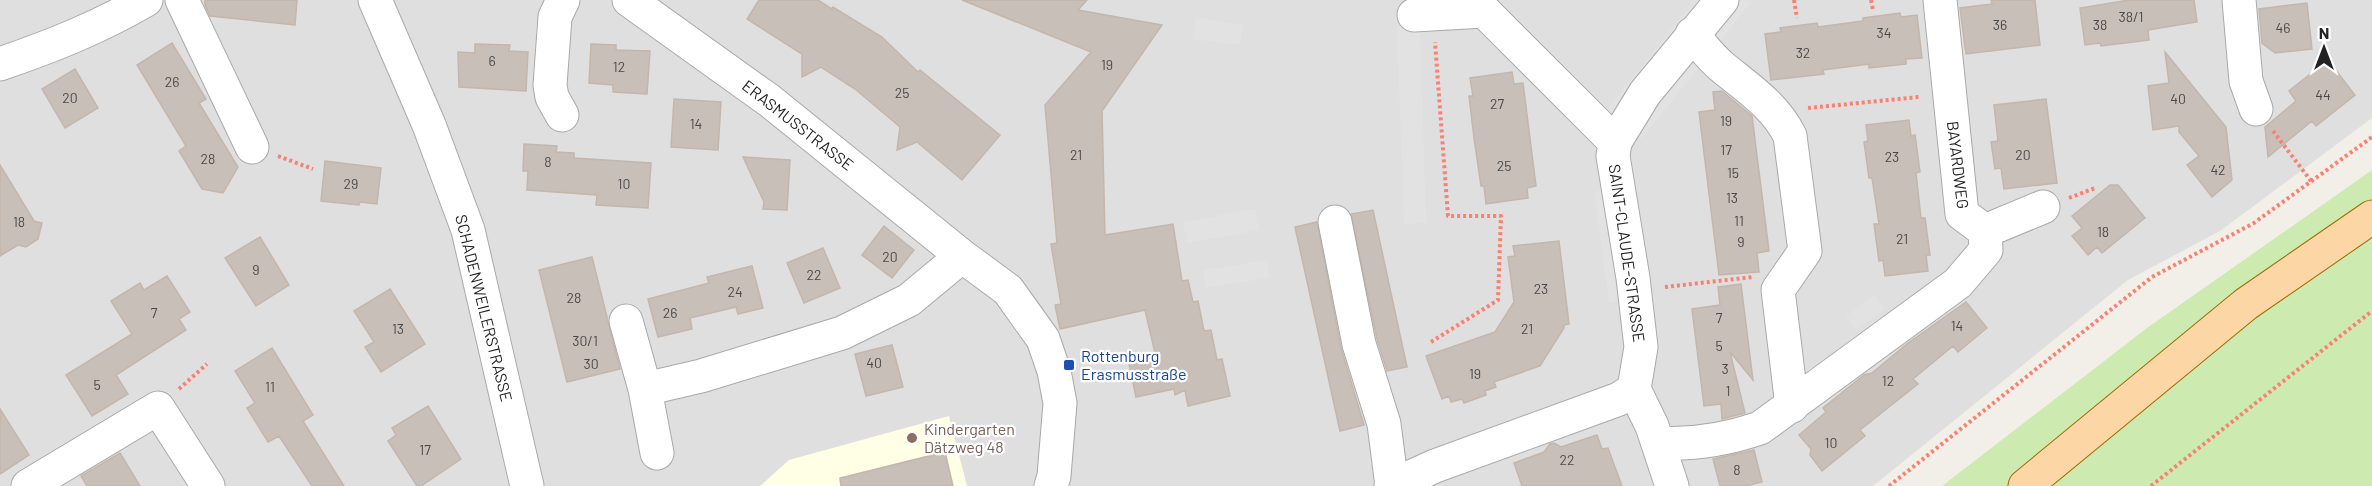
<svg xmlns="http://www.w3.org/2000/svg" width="2372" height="486" viewBox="0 0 2372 486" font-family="Barlow,sans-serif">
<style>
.residential{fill:#e0dfdf}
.education{fill:#ffffe5}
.grass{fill:#cdebb0}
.parking{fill:#e2e2e2}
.building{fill:#c7bfb8;stroke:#c4b6ab;stroke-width:1.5}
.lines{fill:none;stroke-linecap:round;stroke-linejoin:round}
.minor-casing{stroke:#a9a9a9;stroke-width:35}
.major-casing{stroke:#a06b00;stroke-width:35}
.path{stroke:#fa8072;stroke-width:4;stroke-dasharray:3 3;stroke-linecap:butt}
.minor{stroke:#fff;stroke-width:33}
.major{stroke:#fcd6a4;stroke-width:33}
.transit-dot{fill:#1a4fb4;stroke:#fff;stroke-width:2}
.education-dot{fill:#8d6e63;stroke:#fff;stroke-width:2}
.labels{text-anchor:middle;stroke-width:4.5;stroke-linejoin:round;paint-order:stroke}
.number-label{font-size:14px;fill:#4b4948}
.street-label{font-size:16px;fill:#222;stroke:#fff}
.transit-label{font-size:16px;fill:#164399;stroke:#fff;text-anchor:start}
.education-label{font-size:16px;fill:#785e54;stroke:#fff;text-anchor:start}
</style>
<rect width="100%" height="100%" fill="#f2efe9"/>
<path class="residential" d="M0 0H2372V118L2220 231 2128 280 1873 486H0Z"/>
<path class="education" d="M949 416 967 486H760L789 460Z"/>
<path class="grass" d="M2372 170V486H1942L2147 328Z"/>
<path class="parking" d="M1695 0H1708L1613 119 1605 112Z
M1739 0 1752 1 1642 138 1634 132Z
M1196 18 1243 25 1240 45 1192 39Z
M1397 27H1420L1426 223 1404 224Z
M1613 189 1628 300 1609 303 1594 192Z
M1255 209 1259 230 1187 243 1183 222Z
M1267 260 1269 278 1206 288 1203 270Z
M1874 295 1885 309 1856 330 1846 316Z"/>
<path class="building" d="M205 0H297L295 25 210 16 205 5Z
M759 0H818L832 9 833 7 882 37 918 72 920 70 1000 135 962 180 917 142 897 150 900 127 855 89 821 67 802 77V54L747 19Z
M962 0H1087L1078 10 1162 25 1102 111 1105 235 1173 224 1182 281 1188 280 1193 302 1198 301 1204 331 1211 330 1217 360 1222 359 1230 396 1188 406 1185 390 1175 395 1174 389 1136 397 1128 359 1155 353 1145 310 1060 329 1055 305 1061 304 1051 244 1057 243 1045 105 1091 52Z
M1991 0H2035L2040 45 1966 54 1960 8 1992 4Z
M2129 0H2194L2197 22 2148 30 2149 40 2101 46 2100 43 2085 45 2080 8Z
M2307 3 2312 49 2275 53 2262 43 2259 9Z
M1900 13 1901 17 1917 15 1922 58 1906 59V64L1869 68V64L1823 70 1824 74 1771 80 1765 34 1781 32 1780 28 1817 23 1818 27 1863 21V18Z
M172 43 206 99 199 103 238 167 223 193 202 189 179 151 186 146 137 65Z
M475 44 510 45 509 51 528 52 526 91 459 87 458 52 475 53Z
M591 44 616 45V50L650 51 647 94 613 92V85L589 83Z
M2165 52 2226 127 2232 180 2212 197 2187 165 2199 156 2179 132V126L2153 130 2148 86 2169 83Z
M2328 60 2355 95 2316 126 2312 121 2268 157 2265 127 2296 101 2289 91Z
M75 69 98 108 65 128 42 89Z
M1512 72 1514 84 1523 83 1536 186 1527 188 1528 198 1486 204 1484 186H1481L1474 138 1469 96H1473L1470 78Z
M1722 91 1752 116 1769 251 1757 253 1759 272 1719 275 1699 112 1715 110 1713 92Z
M674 99 721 102 718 150 671 147Z
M2046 99 2057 183 2004 189 2001 168 1995 169 1991 142 1998 141 1994 105Z
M1909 120 1911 136 1915 135 1920 172 1916 173 1921 218H1925L1930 255H1926L1928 271 1885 276 1883 260 1879 261 1874 224H1879L1872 178H1869L1864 142 1868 141 1866 125Z
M524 144 557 146 556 152 574 153V158L651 163 648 208 596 205 597 195 527 190 528 171H523Z
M743 157 790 160 787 210 763 209 764 202Z
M325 161 381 168 377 204 360 202 359 205 321 201Z
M0 165 34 221 42 223 38 239 26 247 18 245 0 256Z
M2110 185H2118L2145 218 2102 253 2097 247 2088 255 2072 236 2082 228 2072 216Z
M1373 210 1407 367 1387 371 1377 339 1351 214Z
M1317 222 1341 348 1364 425 1340 431 1295 227Z
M884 226 914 250 892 278 862 255Z
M260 237 289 285 256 306 225 258Z
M1559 241 1569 324 1564 325V328L1540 366 1494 382 1496 387 1485 391 1486 395 1464 403 1462 399 1451 402 1449 396 1442 399 1426 356 1495 332 1514 302 1508 257 1515 256 1513 246Z
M823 248 840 288 804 303 787 263Z
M592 257 620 369 567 382 539 270Z
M752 266 763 308 738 314 736 307 690 318 692 329 658 337 648 299 709 283 707 277Z
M167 276 190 312 179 319 186 330 116 375 128 394 92 416 66 375 132 334 111 301 140 283 144 290Z
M1741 284 1753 380 1730 352 1745 413 1722 419 1721 404 1704 406 1692 309 1720 305 1718 287Z
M390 289 425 344 381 372 365 347 374 342 354 311Z
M1966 302 1987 328 1958 352 1953 346 1913 379 1918 384 1860 430 1865 436 1822 471 1810 455 1811 449 1799 435 1826 412 1823 408 1864 375 1872 373 1908 343Z
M892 345 903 387 866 396 855 354Z
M272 348 313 415 303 421 344 486H312L279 436 268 442 247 408 255 403 235 371Z
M428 406 461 459 421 486H417L388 441 396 435 392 428Z
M0 409 29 455 0 474Z
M1597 435 1602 449 1608 448 1622 486H1522L1514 463 1544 452 1550 444 1554 443 1561 447Z
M1754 450 1762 482 1746 486H1720L1713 459Z
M945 452 953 486H841L840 478Z
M120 453 140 486H87L81 476Z"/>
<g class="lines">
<g class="minor-casing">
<path id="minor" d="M182 0 252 147
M375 0 429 125 468 230 527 486
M629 0 770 101 962 256 1008 290 1043 339 1054 371 1060 403 1054 476 1051 486
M2239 0 2246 81 2256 109
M1414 15 1484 11 1615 142
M1692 34C1701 44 1710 57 1721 66 1746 87 1775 105 1790 136L1805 251 1778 290 1792 406
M0 64C52 46 98 28 146 0
M562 115 552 97 550 85 555 17 563 0
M1335 222 1359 344 1384 424 1392 486
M1985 231 2043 207
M626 321 645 389 701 376 842 333 909 300 962 256
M645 389 657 453
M1634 389 1652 426 1672 486
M1658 443C1694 445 1725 440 1760 428L1958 283 1986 250 1985 231 1962 214 1940 0
M28 486 158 408 208 486
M1391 486 1435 466 1619 399 1634 389 1641 347 1633 278 1613 156 1615 142 1645 93 1722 0"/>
</g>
<g class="major-casing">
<path id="major" d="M2025 486 2246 304 2372 217"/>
</g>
<path class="path" d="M1794 0 1797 18
M1871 0 1873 10
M1808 108 1919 97
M2273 131 2311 181
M278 156 313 169
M2069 198 2095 188
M1665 287 1753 277
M1431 342 1498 300 1501 216H1448L1435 42
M179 389 207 364
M1889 486 2152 277 2254 223 2372 137
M2151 486 2372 311"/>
<use href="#minor" class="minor"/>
<use href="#major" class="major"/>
</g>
<rect class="transit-dot" x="1063" y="359" width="12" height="12" rx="3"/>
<circle class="education-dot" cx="912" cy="438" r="6"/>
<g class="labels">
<g class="number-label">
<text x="2131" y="22">38/1</text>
<text x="2000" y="30">36</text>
<text x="2100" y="30">38</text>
<text x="2283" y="33">46</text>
<text x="1884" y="38">34</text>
<text x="1803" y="58">32</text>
<text x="492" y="66">6</text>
<text x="1107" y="70">19</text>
<text x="619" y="72">12</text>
<text x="172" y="87">26</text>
<text x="902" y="98">25</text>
<text x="2323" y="100">44</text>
<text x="70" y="103">20</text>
<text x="2178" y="104">40</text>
<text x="1497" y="109">27</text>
<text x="1726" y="126">19</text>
<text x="696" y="129">14</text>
<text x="1726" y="155">17</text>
<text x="1076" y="160">21</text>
<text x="2023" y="160">20</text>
<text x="1892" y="162">23</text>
<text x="208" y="164">28</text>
<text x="548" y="167">8</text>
<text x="1504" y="171">25</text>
<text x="2218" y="175">42</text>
<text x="1733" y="178">15</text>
<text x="351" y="189">29</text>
<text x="624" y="189">10</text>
<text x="1732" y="203">13</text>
<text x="1739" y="226">11</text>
<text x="19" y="227">18</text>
<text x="2103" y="237">18</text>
<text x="1902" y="244">21</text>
<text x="1741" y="247">9</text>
<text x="890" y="262">20</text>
<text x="256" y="275">9</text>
<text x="814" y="280">22</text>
<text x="1541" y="294">23</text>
<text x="735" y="297">24</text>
<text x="574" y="303">28</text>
<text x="154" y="318">7</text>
<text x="670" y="318">26</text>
<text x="1719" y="323">7</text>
<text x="1957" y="331">14</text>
<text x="398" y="334">13</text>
<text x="1527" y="334">21</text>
<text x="585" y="346">30/1</text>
<text x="1719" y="351">5</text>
<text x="874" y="368">40</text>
<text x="591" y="369">30</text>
<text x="1725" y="374">3</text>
<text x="1475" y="379">19</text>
<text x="1888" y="386">12</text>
<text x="97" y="390">5</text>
<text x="270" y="392">11</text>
<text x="1728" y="396">1</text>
<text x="1831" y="448">10</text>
<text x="425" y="455">17</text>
<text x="1567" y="465">22</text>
<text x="1737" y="475">8</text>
</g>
<g class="street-label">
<text transform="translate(798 125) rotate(38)" y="6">ERASMUSSTRASSE</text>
<text transform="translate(1958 165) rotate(83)" y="6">BAYARDWEG</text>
<text transform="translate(1627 253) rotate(82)" y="6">SAINT-CLAUDE-STRASSE</text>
<text transform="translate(484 308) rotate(76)" y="6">SCHADENWEILERSTRASSE</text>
</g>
<g class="transit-label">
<text x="1081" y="362">Rottenburg<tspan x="1081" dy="18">Erasmusstraße</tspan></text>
</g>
<g class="education-label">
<text x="924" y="435">Kindergarten<tspan x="924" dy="18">Dätzweg 48</tspan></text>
</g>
</g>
<g transform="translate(2324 48)" stroke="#ffffff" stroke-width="4.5" paint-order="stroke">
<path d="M0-4.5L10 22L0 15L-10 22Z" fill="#222222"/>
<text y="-9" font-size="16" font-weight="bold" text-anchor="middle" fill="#222222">N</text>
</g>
</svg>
